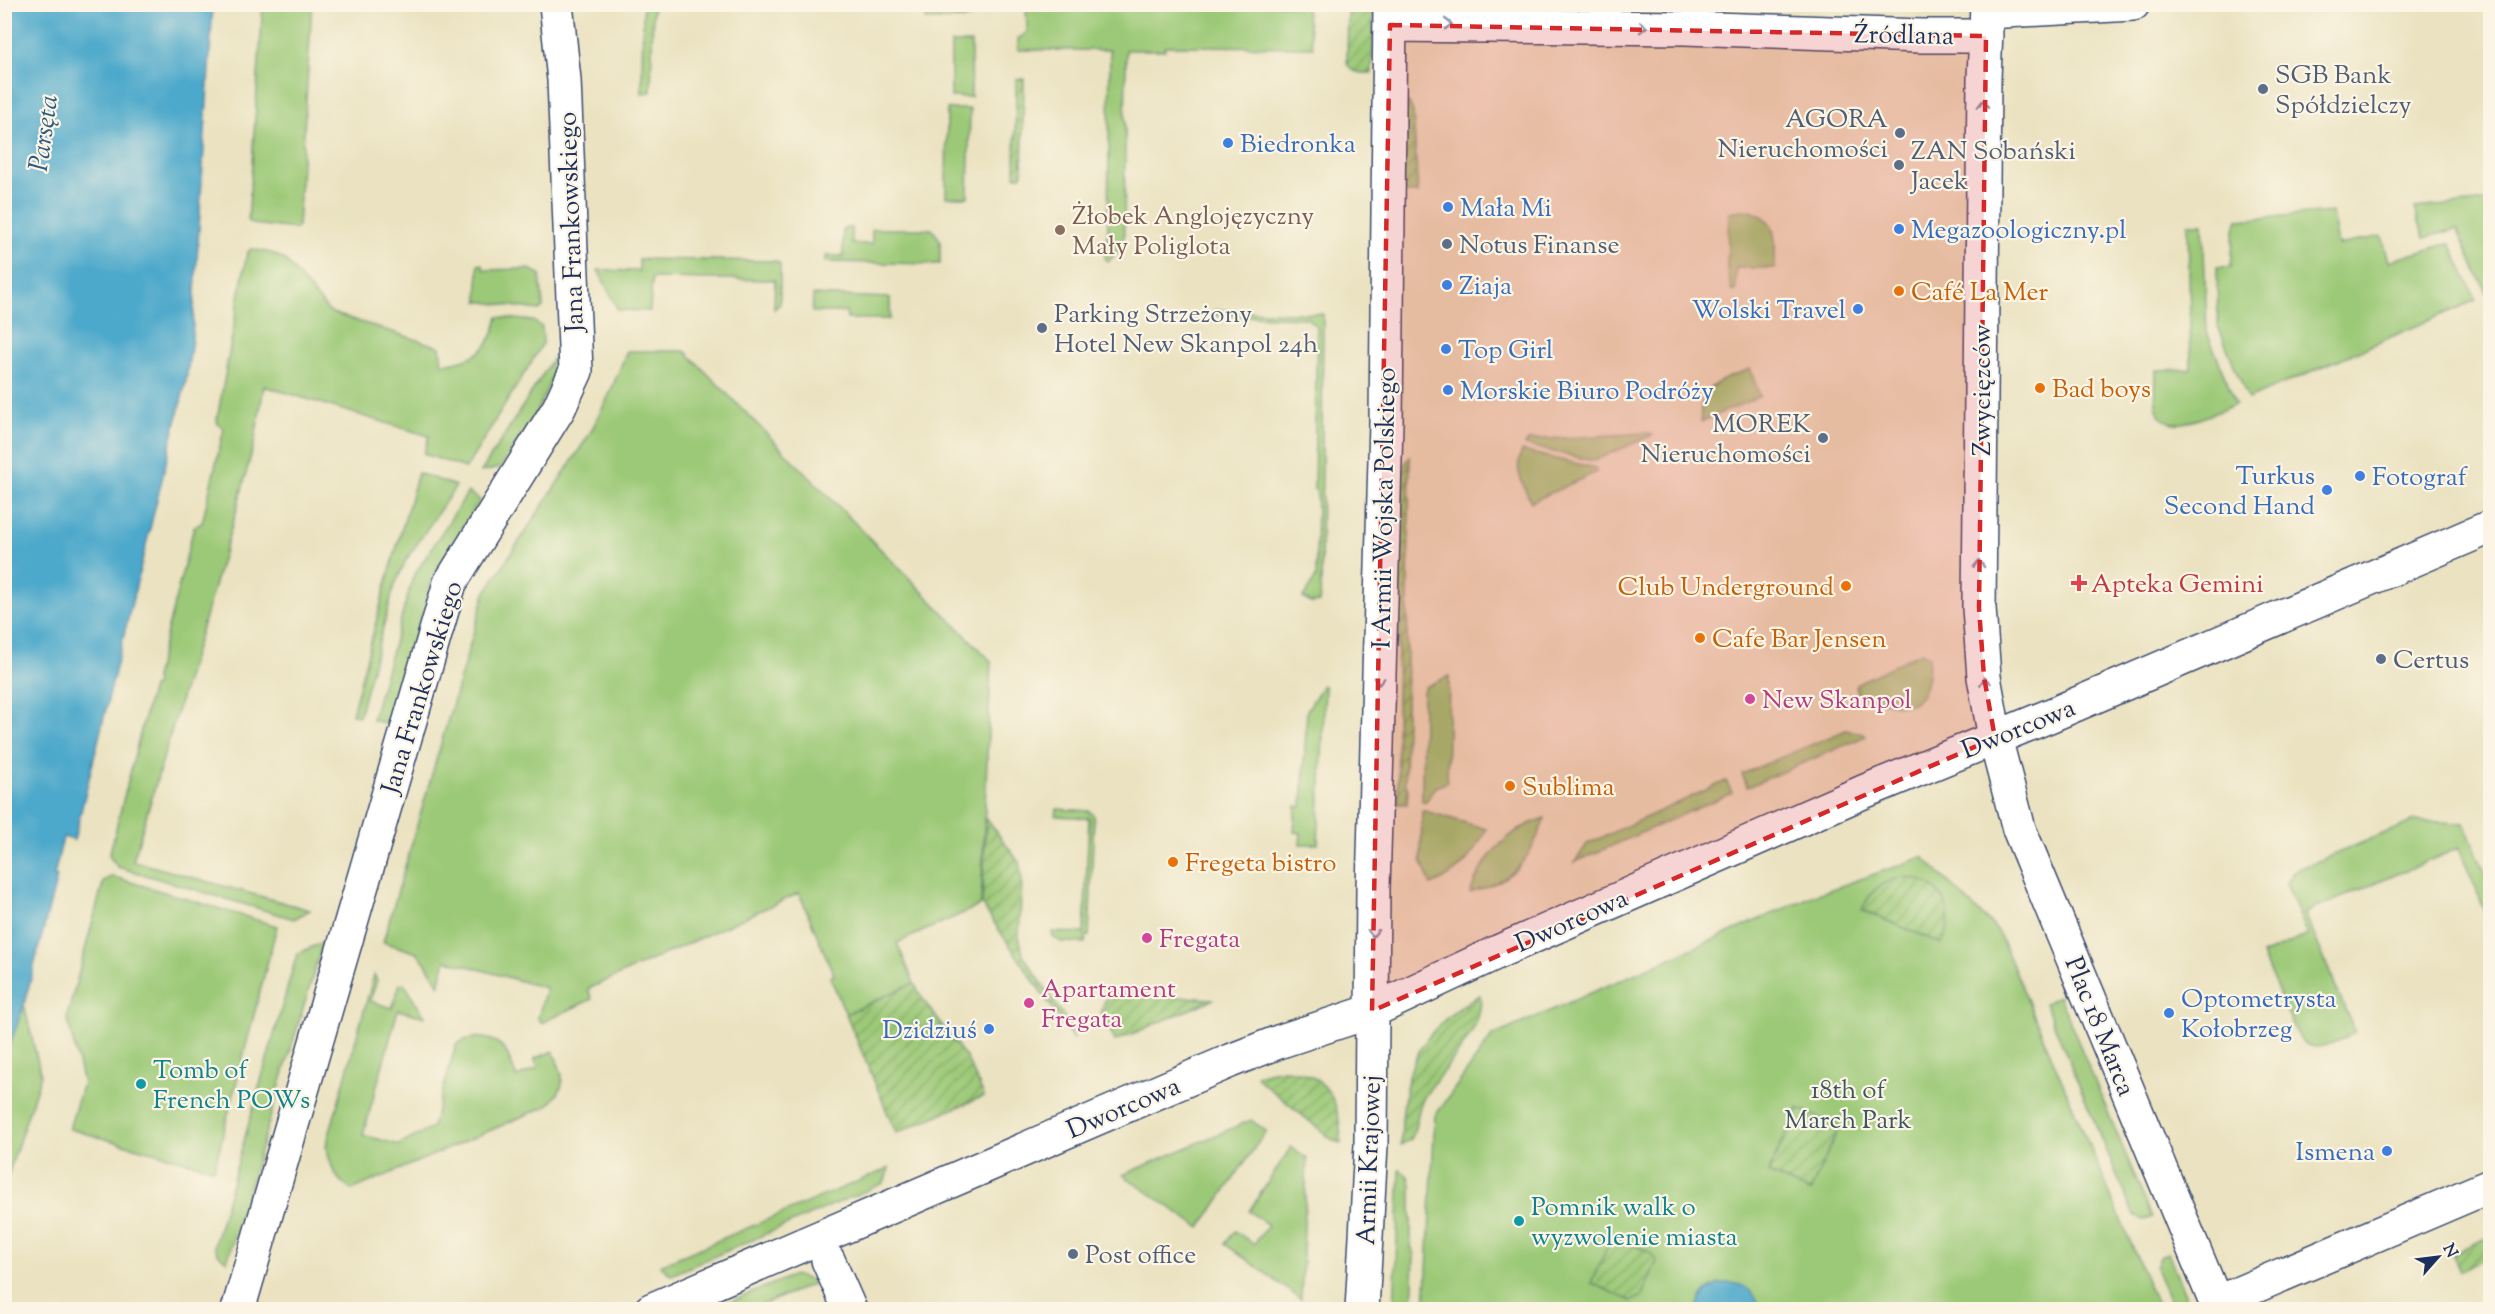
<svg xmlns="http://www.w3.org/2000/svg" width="2495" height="1314" viewBox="0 0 2495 1314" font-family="'Sorts Mill Goudy',serif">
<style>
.green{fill:#9cc977;stroke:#5c7c6a;stroke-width:1.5}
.garden{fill:url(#garden-furrows);stroke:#5c7c6a;stroke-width:1.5}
.water{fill:#4da9cb;stroke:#346c94;stroke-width:1.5}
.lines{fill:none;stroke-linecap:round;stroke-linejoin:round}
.minor-casing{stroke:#3a4a6d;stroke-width:36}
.minor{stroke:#fff;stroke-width:33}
.oneway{stroke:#8d97ae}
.marked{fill:#d62828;fill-opacity:0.2;stroke:#d62828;stroke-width:4.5;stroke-dasharray:12 8;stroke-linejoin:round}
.service-dot{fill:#5c6f8a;stroke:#fcf5e5;stroke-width:2}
.shop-dot{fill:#3f7fe0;stroke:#fcf5e5;stroke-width:2}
.education-dot{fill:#8d6e63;stroke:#fcf5e5;stroke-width:2}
.food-dot{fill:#e8710a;stroke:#fcf5e5;stroke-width:2}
.health-dot{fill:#e0444e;stroke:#fcf5e5;stroke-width:2}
.hotel-dot{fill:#d1479c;stroke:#fcf5e5;stroke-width:2}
.culture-dot{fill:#0f9aa8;stroke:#fcf5e5;stroke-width:2}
.labels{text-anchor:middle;stroke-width:4.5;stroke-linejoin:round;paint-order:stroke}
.street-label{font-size:26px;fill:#1b2f5e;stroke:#fcf5e5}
.service-label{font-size:26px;fill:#4e5e75;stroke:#fcf5e5;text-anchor:start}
.shop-label{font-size:26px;fill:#366cbe;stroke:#fcf5e5;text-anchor:start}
.education-label{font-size:26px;fill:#785e54;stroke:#fcf5e5;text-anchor:start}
.food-label{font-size:26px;fill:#c56008;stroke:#fcf5e5;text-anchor:start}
.health-label{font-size:26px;fill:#be3a42;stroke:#fcf5e5;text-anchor:start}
.hotel-label{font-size:26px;fill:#b23c85;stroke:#fcf5e5;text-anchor:start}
.culture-label{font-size:26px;fill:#0d838f;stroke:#fcf5e5;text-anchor:start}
.park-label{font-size:26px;fill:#3b5664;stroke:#fcf5e5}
.water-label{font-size:27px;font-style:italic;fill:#2c5a84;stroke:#fcf5e5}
</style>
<defs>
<pattern id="garden-furrows" width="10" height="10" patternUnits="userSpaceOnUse" patternTransform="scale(1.5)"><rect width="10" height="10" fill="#9cc977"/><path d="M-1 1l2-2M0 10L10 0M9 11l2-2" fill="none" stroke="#7ea465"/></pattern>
</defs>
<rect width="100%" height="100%" fill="#fcf5e5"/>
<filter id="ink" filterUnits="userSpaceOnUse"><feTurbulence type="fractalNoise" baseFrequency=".0167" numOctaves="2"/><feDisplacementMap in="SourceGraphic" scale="12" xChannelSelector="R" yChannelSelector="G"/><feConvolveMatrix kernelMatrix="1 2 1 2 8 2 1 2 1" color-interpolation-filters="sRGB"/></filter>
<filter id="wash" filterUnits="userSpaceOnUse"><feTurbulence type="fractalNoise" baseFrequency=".008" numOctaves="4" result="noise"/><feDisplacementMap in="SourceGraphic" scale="24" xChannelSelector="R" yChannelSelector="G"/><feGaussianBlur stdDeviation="1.35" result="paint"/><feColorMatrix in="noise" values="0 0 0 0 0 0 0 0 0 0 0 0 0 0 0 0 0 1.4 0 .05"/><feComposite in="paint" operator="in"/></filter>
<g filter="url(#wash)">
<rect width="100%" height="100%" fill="#eae2c0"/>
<path class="green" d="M263 5H312L298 226 295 229 253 224 248 221Z
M643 5H653L651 92 642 93Z
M957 5H969V19L925 20V9L957 8Z
M1026 5H1305L1313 47 1164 46 1165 50H1126L1124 238 1118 251 1108 262 1105 259 1108 230 1110 50H1018V39L1027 32Z
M951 43H971V97H951Z
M947 109H970L968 197H946Z
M2490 201V294L2487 295 2457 229 2424 238 2415 208Z
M1744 210C1780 215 1775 240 1775 268H1736V290L1732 292 1727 270 1729 212Z
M2332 212 2338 245 2382 236 2389 261 2450 243 2476 300 2248 399 2218 326 2217 267H2231L2234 229 2238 220Z
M2188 224H2203L2207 332 2236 404C2215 412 2161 443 2156 404 2155 393 2156 381 2156 370L2191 369Z
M843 228H851L852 244H872V229H932L940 240V264L825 262 826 256H843Z
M251 249 272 253 285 260 326 308 332 313 440 347 442 364C475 360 491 350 498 317L533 321 542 327 543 343 466 468 424 454 429 436 264 386 255 439 236 512 133 861 310 910 294 919 118 867 109 856 152 687 156 685 155 678 194 527 202 523 224 429 218 424 217 420 247 253Z
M639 259 775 261 780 264V304L774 309 775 280 652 278 650 311 618 310 598 270 639 271Z
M478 264 483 265 484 270 529 269 540 274 543 307 539 310 478 301Z
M813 295 890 298V319H847L846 312H812Z
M1215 310 1323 314 1321 587 1319 602 1311 603 1303 598 1316 577 1317 492 1314 489 1317 327 1307 318 1214 315Z
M627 351H685L991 661 981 905 897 943 914 983 846 1014 830 977 834 975 799 893 588 989 592 999 541 1023 538 1018 546 988 446 960 439 985 425 962 417 953 383 942 485 593 589 435 609 395Z
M557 352C552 397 524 431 500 468L481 472Z
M1750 369 1760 396 1701 422C1697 384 1721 381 1750 369Z
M1648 433 1653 435 1593 461 1525 445 1529 440Z
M1522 451 1595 468 1597 472 1531 502C1523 484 1513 470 1522 451Z
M418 473 456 486 406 560 394 587 359 716 352 714 386 584Z
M468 492 480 500 434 574 388 724 372 720 413 577Z
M1921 652 1929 656C1929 672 1928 704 1904 705 1890 706 1872 698 1858 695L1856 684Z
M1449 676 1447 782 1434 788 1426 802 1422 801 1423 692 1425 687Z
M1323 685 1325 688 1318 844H1300L1301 833 1294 832 1296 806 1302 807 1307 710Z
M1846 730 1862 733 1866 736 1747 787 1742 774Z
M1726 781 1732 793 1575 862 1587 844Z
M1057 809 1089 811 1094 816 1089 936H1086L1085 943 1061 942 1053 937 1052 932 1084 933 1089 818 1056 816Z
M1422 810 1486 829C1474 855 1459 874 1431 885L1421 860Z
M1545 818C1529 861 1516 879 1470 893 1483 857 1508 829 1545 818Z
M2414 821 2464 823 2490 884V923L2459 848 2305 913 2355 1033C2336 1041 2310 1059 2297 1034L2262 955 2308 935 2286 883 2294 871Z
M1923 857 1998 931 2159 1309 1425 1310 1435 1116 1492 1036 1815 895Z
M114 877 277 926 214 1169 69 1129 83 1083 67 1017 103 883 108 878Z
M323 942 227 1261 219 1255 214 1246 297 954Z
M374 975 377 980 370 1001 392 1008 400 984 404 983 425 1017 398 1010 363 1135 399 1145 432 1128 456 1045C470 1034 494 1035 505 1050 510 1058 513 1069 517 1077L538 1068 534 1059 553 1051C563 1077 570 1085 547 1106L352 1190C334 1180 331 1166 326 1146Z
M2059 996 2152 1217 2144 1220 2134 1216 2045 1003Z
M24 1005 41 1075 5 1184V1059Z
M1251 1120 1266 1131 1200 1228 1123 1175Z
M1291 1147 1307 1158 1301 1299 1225 1244 1235 1231 1254 1244 1268 1225 1249 1211Z
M889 1168 884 1183 671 1275 660 1265Z
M1400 1170 1407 1175 1411 1184V1246L1414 1254 1412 1309H1394Z
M2168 1253 2191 1309H2173L2156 1268 2160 1257Z
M794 1275 817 1282 753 1309H713Z"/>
<path class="garden" d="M1348 5H1374L1372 73C1362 73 1351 74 1347 63Z
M1016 79H1024L1022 176H1015Z
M1404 101 1409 103 1413 112 1418 193H1403Z
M1410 457 1405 782 1408 789 1407 804H1398L1397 698 1401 469Z
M986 818 1019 862 1022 880 1019 936 1023 955 1067 1021 1074 1040 982 905Z
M1904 877C1942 880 1958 911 1942 944L1862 910C1871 890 1882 880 1904 877Z
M914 983 924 1001 967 1059 984 1096 896 1133 846 1014Z
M1113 994H1120L1214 999 1115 1041 1101 1012 1105 1000Z
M1480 995C1487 1030 1440 1070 1423 1099 1416 1112 1418 1127 1411 1139L1401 1145C1403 1071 1413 1034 1480 995Z
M1277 1070C1326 1069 1340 1099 1341 1143L1334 1141 1259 1080 1256 1075Z
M1798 1108 1839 1127 1810 1192 1768 1173Z
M1613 1235 1651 1253 1657 1261 1641 1297 1631 1301 1591 1283Z
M2490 1237V1257L2460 1271 2452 1253Z"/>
<path class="water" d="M5 4 213 5 192 340 186 381 74 840 63 837 54 876 57 877 24 1005 5 1059Z
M1728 1283C1745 1283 1757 1293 1760 1309H1697C1701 1293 1711 1284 1728 1283Z"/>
</g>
<g filter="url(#ink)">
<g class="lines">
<g class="minor-casing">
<path id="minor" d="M1987 4 1984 79 1979 608 1984 677 1995 738 2019 829 2219 1310
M1987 12 2133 4
M1390 25 1684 28 1922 36H1986
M828 1260 850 1310
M2216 1303 2490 1186
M238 1310 450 583 559 408 576 371 564 80 556 4
M651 1310 1230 1061 1281 1041 1372 1011 1500 951 1863 792 2049 716 2490 527
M1362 1310 1371 1145 1373 889 1386 423 1390 4"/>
</g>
<use href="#minor" class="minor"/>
</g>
<defs><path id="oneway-chevron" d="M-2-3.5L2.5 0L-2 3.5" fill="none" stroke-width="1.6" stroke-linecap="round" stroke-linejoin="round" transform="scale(1.5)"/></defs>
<g class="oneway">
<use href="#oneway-chevron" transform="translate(1448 24)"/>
<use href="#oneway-chevron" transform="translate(1643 27) rotate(1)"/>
<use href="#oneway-chevron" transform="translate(1983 104) rotate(-90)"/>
<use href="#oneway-chevron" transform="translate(1979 564) rotate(-89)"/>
<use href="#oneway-chevron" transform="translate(1379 681) rotate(92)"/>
<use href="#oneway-chevron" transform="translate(1985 681) rotate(-98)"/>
<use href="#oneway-chevron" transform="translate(1373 933) rotate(91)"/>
</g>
</g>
<path class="marked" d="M1390 25 1986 36 1979 608 1984 677 1995 738 1372 1011Z"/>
<g class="service-dot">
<circle cx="2263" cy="89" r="6"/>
<circle cx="1900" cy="133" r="6"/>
<circle cx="1899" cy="165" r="6"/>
<circle cx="1447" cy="244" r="6"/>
<circle cx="1042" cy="328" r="6"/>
<circle cx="1823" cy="438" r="6"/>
<circle cx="2381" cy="659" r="6"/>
<circle cx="1073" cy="1254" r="6"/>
</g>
<g class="shop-dot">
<circle cx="1228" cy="143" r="6"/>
<circle cx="1448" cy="207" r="6"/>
<circle cx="1899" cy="229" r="6"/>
<circle cx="1447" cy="285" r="6"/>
<circle cx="1858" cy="309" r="6"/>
<circle cx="1446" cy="349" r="6"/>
<circle cx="1448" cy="390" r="6"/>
<circle cx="2360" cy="476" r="6"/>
<circle cx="2327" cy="490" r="6"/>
<circle cx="2169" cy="1013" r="6"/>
<circle cx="989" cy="1029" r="6"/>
<circle cx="2387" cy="1151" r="6"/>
</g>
<circle class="education-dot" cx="1060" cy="230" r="6"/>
<g class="food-dot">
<circle cx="1899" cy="291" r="6"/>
<circle cx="2040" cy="388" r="6"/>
<circle cx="1846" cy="586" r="6"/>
<circle cx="1700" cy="638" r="6"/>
<circle cx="1510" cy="786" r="6"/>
<circle cx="1173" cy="862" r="6"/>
</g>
<path class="health-dot" d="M2076 574h6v6h6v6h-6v6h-6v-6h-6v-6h6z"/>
<g class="hotel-dot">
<circle cx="1750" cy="699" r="6"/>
<circle cx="1147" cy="938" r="6"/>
<circle cx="1029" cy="1003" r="6"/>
</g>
<g class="culture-dot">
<circle cx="141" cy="1084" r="6"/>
<circle cx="1519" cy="1221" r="6"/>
</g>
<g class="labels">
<g class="street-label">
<text transform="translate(1904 34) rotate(1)" y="9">Źródlana</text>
<text transform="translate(570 222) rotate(-92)" y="9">Jana Frankowskiego</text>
<text transform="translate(1981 390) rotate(-90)" y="9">Zwycięzców</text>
<text transform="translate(1383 508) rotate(-89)" y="9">I Armii Wojska Polskiego</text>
<text transform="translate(421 687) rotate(-73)" y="9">Jana Frankowskiego</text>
<text transform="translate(2018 728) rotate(-22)" y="9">Dworcowa</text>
<text transform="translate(1571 920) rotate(-24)" y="9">Dworcowa</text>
<text transform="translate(2101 1026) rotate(68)" y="9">Plac 18 Marca</text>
<text transform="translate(1123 1107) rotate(-23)" y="9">Dworcowa</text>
<text transform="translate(1368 1160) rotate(-88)" y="9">Armii Krajowej</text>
</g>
<g class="service-label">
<text x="2275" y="83">SGB Bank<tspan x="2275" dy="30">Spółdzielczy</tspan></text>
<text x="1888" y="127" text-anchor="end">AGORA<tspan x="1888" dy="30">Nieruchomości</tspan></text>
<text x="1911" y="159">ZAN Sobański<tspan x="1911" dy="30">Jacek</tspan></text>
<text x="1459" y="253">Notus Finanse</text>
<text x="1054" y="322">Parking Strzeżony<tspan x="1054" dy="30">Hotel New Skanpol 24h</tspan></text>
<text x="1811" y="432" text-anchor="end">MOREK<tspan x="1811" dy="30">Nieruchomości</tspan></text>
<text x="2393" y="668">Certus</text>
<text x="1085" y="1263">Post office</text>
</g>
<g class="shop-label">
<text x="1240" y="152">Biedronka</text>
<text x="1460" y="216">Mała Mi</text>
<text x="1911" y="238">Megazoologiczny.pl</text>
<text x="1459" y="294">Ziaja</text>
<text x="1846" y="318" text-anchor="end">Wolski Travel</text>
<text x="1458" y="358">Top Girl</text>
<text x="1460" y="399">Morskie Biuro Podróży</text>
<text x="2315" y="484" text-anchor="end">Turkus<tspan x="2315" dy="30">Second Hand</tspan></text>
<text x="2372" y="485">Fotograf</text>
<text x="2181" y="1007">Optometrysta<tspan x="2181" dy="30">Kołobrzeg</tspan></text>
<text x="977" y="1038" text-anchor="end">Dzidziuś</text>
<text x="2375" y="1160" text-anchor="end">Ismena</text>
</g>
<g class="education-label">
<text x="1072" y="224">Żłobek Anglojęzyczny<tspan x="1072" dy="30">Mały Poliglota</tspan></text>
</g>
<g class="food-label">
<text x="1911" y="300">Café La Mer</text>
<text x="2052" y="397">Bad boys</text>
<text x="1834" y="595" text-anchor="end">Club Underground</text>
<text x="1712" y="647">Cafe Bar Jensen</text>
<text x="1522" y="795">Sublima</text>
<text x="1185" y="871">Fregeta bistro</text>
</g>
<g class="health-label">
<text x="2091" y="592">Apteka Gemini</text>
</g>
<g class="hotel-label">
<text x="1762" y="708">New Skanpol</text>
<text x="1159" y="947">Fregata</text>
<text x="1041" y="997">Apartament<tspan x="1041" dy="30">Fregata</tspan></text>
</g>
<g class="culture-label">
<text x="153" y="1078">Tomb of<tspan x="153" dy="30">French POWs</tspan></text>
<text x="1531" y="1215">Pomnik walk o<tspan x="1531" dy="30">wyzwolenie miasta</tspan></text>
</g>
<g class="park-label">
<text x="1848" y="1098">18th of<tspan x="1848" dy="30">March Park</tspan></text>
</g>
<g class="water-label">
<text transform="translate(43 133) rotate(-82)" y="9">Parsęta</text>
</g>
</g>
<rect width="2495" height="1314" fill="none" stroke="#fcf5e5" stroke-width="24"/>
<g transform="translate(2438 1257) rotate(62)" stroke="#fcf5e5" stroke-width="4.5" paint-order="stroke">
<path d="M0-4.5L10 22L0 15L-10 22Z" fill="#1b2f5e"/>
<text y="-9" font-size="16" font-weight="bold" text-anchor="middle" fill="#1b2f5e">N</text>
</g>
</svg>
